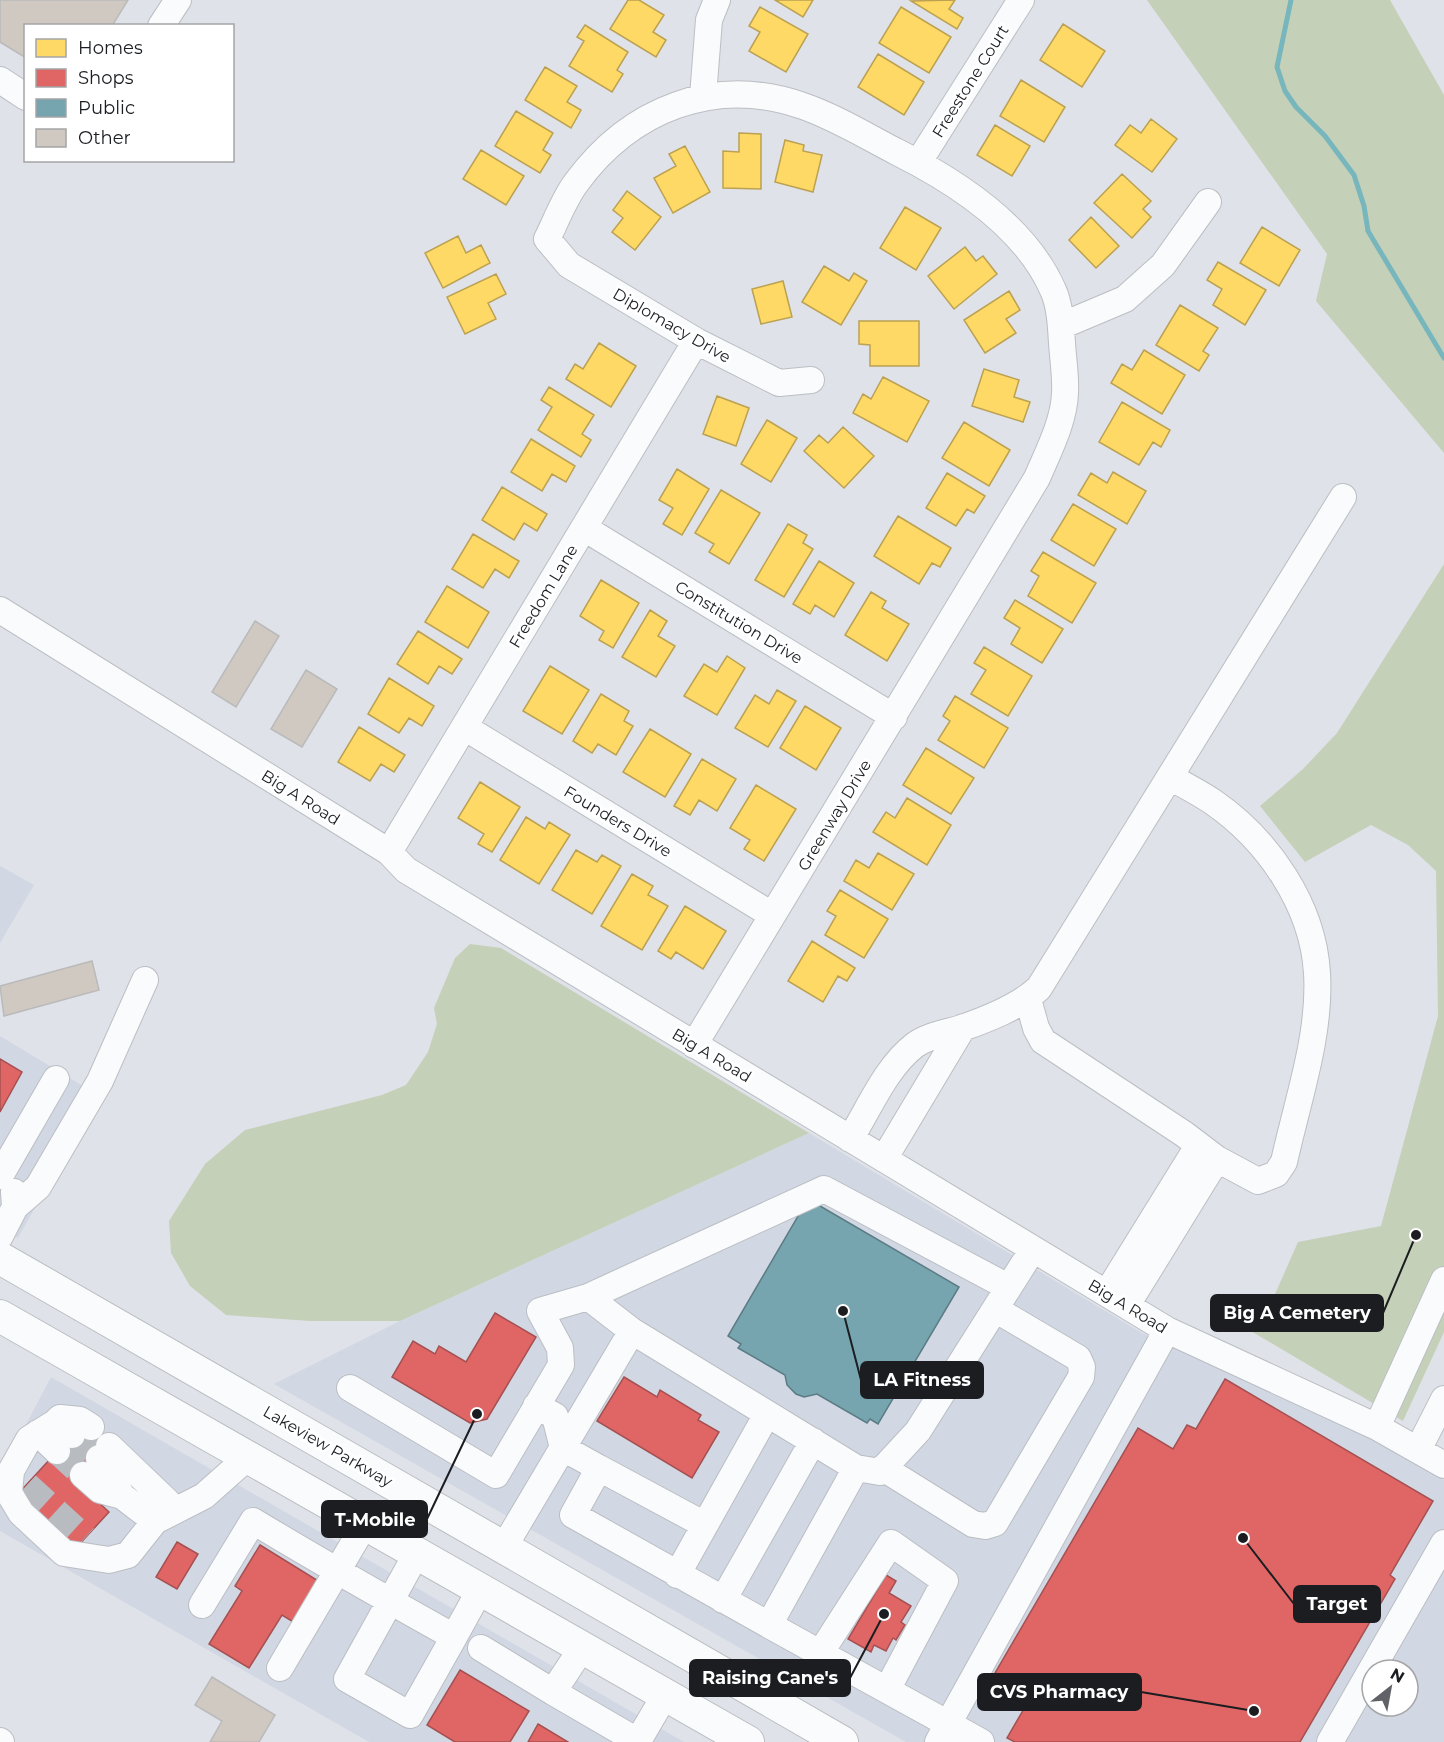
<svg xmlns="http://www.w3.org/2000/svg" width="1444" height="1742" viewBox="0 0 1444 1742" font-family="Montserrat,sans-serif">
<style>
.built{fill:#d1d7e3;fill-rule:evenodd}
.green{fill:#c5d0b8}
.homes{fill:#ffd966;stroke:#bba151;stroke-width:1.5}
.shops{fill:#e06666;stroke:#a55051;stroke-width:1.5}
.public{fill:#76a5af;stroke:#5b7c84;stroke-width:1.5}
.lines{fill:none;stroke-linecap:round;stroke-linejoin:round}
.stream{stroke:#77b6bd;stroke-width:5}
.building{fill:#d0c9c2;stroke:#bababb;stroke-width:1.5}
.minor-tunnel{stroke:#b8bbc0;stroke-width:26;stroke-dasharray:26 13;stroke-linecap:butt}
.minor-casing{stroke:#bbbec3;stroke-width:28}
.major-casing{stroke:#bbbec3;stroke-width:34}
.minor{stroke:#fafbfc;stroke-width:26}
.major{stroke:#fafbfc;stroke-width:32}
.labels{text-anchor:middle;stroke-width:6;stroke-linejoin:round;paint-order:stroke}
.street-label{font-size:16px;fill:#1b1d21;stroke:#fff}
.leader{fill:none;stroke:#1b1d21;stroke-width:2}
.callout-dot{fill:#1b1d21;stroke:#fff;stroke-width:2}
.callout{fill:#1b1d21;stroke:#1b1d21;stroke-width:2}
.callout-label{font-size:18px;text-anchor:middle;font-weight:bold;fill:#fff}
</style>
<rect width="100%" height="100%" fill="#dfe2e8"/>
<path class="built" d="M0 866 34 885 0 943Z
M0 1036 98 1095 18 1238 0 1227Z
M809 1133 1142 1333 1373 1439 1444 1480V1742H906L274 1384 400 1321ZM1372 1670H1408V1706H1372Z
M51 1377 684 1742H369L0 1531V1474Z"/>
<path class="green" d="M1147 0H1390L1444 95V453L1316 301 1327 254Z
M1444 564V1332L1403 1421 1239 1324 1268 1310 1298 1242 1381 1226 1438 1016 1436 871 1408 845 1371 825 1305 862 1260 806 1303 769 1337 733Z
M470 944 501 948 809 1133 400 1321H310L226 1315 190 1286 171 1253 169 1221 205 1164 245 1130 382 1095 406 1085 428 1052 437 1024 434 1008 455 958Z"/>
<path class="homes" d="M628 0H639L664 15 653 32 666 40 656 57 610 29Z
M775 0H813L803 17Z
M955 0 949 9 963 18 957 29 911 1Z
M760 7 808 34 786 72 749 51 760 32 749 26Z
M901 7 951 37 929 73 879 43Z
M1063 24 1105 51 1082 87 1040 60Z
M585 25 628 52 617 70 623 74 612 92 569 66 584 41 577 37Z
M878 54 924 82 904 115 858 87Z
M545 67 577 86 567 102 581 110 571 128 525 100Z
M1021 80 1065 107 1044 142 1000 116Z
M516 111 553 133 543 150 551 155 540 173 495 146Z
M1151 119 1177 139 1152 172 1115 145 1130 125 1141 133Z
M995 125 1030 146 1012 176 977 155Z
M739 133 761 134V189L723 188V151L739 152Z
M785 140 804 145 803 151 822 155 813 192 775 182Z
M685 146 710 192 673 213 654 178 676 166 669 154Z
M481 150 524 176 506 205 463 179Z
M1122 174 1151 201 1143 209 1151 217 1132 238 1094 203Z
M627 191 661 217 635 250 612 232 623 218 613 210Z
M905 207 941 228 916 270 880 248Z
M1091 217 1119 246 1096 268 1069 240Z
M1262 227 1300 250 1279 286 1240 263Z
M458 236 466 253 481 245 490 263 443 288 425 253Z
M965 247 976 261 983 256 997 274 954 309 928 276Z
M1218 262 1266 290 1245 325 1213 305 1222 289 1207 280Z
M824 266 849 281 854 273 867 281 841 325 802 302Z
M496 274 506 294 488 303 496 319 465 334 447 297Z
M783 281 792 317 761 324 752 289Z
M1009 291 1020 310 1006 319 1016 333 985 353 964 320Z
M1180 305 1218 328 1203 351 1209 355 1199 371 1156 345Z
M859 321H919V366H870V345L859 344Z
M599 343 636 366 611 407 566 379 575 364 583 369Z
M1144 350 1185 375 1162 414 1111 383 1122 364 1132 370Z
M984 369 1019 380 1014 397 1030 402 1023 422 972 406Z
M883 377 929 401 907 442 853 413 863 394 871 399Z
M549 387 594 415 582 434 591 440 581 457 538 430 552 407 541 400Z
M717 396 749 408 736 446 703 434Z
M1122 402 1170 430 1161 447 1153 442 1139 465 1099 442Z
M767 420 797 438 771 482 741 464Z
M964 422 1010 450 989 486 942 458Z
M843 427 874 456 844 488 804 451 819 435 828 443Z
M531 439 575 466 566 482 552 474 542 491 511 472Z
M677 469 709 489 682 535 663 524 673 508 659 500Z
M1113 472 1146 491 1127 524 1078 495 1091 473 1107 483Z
M947 473 985 496 974 513 967 509 956 526 926 508Z
M502 487 547 514 537 531 524 523 514 540 482 520Z
M721 490 760 513 729 564 709 552 714 544 695 533Z
M1073 504 1116 529 1094 566 1051 540Z
M898 516 951 548 940 567 932 563 919 584 874 556Z
M788 524 807 535 803 543 813 549 784 597 755 580Z
M473 534 519 561 509 578 495 569 483 588 452 569Z
M1043 552 1096 583 1072 623 1028 596 1039 576 1031 571Z
M819 561 854 583 834 617 815 605 810 614 793 604Z
M601 580 639 603 613 648 599 640 604 631 580 616Z
M447 586 489 612 468 648 425 622Z
M871 592 886 601 882 608 909 624 887 661 845 635Z
M1015 600 1063 629 1042 663 1011 644 1020 628 1004 618Z
M650 610 667 621 658 636 675 646 656 677 622 657Z
M418 631 462 659 452 674 439 666 428 684 397 664Z
M984 647 1032 676 1008 716 971 694 986 670 974 663Z
M727 656 745 668 717 715 684 696 704 664 717 672Z
M550 666 589 690 562 734 523 711Z
M389 678 434 706 422 726 409 718 399 733 368 714Z
M777 690 796 701 768 747 735 728 755 695 769 704Z
M601 694 629 711 624 721 633 726 616 755 598 744 592 753 573 741Z
M955 696 1008 728 984 768 938 740 950 721 943 716Z
M805 706 841 728 816 770 780 748Z
M359 727 405 755 394 772 381 764 370 781 338 762Z
M650 729 691 754 665 797 623 772Z
M926 748 974 778 951 814 903 785Z
M702 759 736 779 717 811 699 800 690 815 674 806Z
M480 782 520 807 492 852 478 844 484 834 458 818Z
M756 785 796 809 764 861 744 849 750 840 730 828Z
M907 798 951 825 927 865 873 832 886 812 895 818Z
M526 817 545 829 549 822 570 835 539 884 500 860Z
M576 850 597 862 602 855 621 866 592 914 552 890Z
M878 853 914 874 892 910 844 881 856 860 869 868Z
M632 874 653 886 648 895 668 906 642 950 601 926Z
M840 890 888 919 864 958 825 935 836 916 827 911Z
M685 906 726 931 703 969 676 952 671 959 658 951Z
M812 941 855 968 847 981 838 976 823 1002 788 981Z"/>
<path class="shops" d="M0 1059 22 1072 0 1112Z
M495 1313 536 1337 487 1419 470 1423 392 1377 413 1341 435 1354 439 1346 466 1362Z
M624 1377 657 1397 660 1390 701 1415 698 1420 719 1432 692 1478 597 1421Z
M1225 1379 1433 1501 1390 1575 1395 1579 1300 1742H1015L1007 1738 1032 1695 995 1673 1138 1428 1173 1449 1187 1425 1196 1429Z
M79 1427 105 1452 80 1478 54 1454Z
M51 1458 109 1512 75 1549 17 1495Z
M177 1542 198 1554 177 1589 156 1577Z
M260 1545 320 1582 295 1623 282 1615 249 1668 209 1644 242 1591 235 1586Z
M886 1575 896 1581 889 1593 911 1606 901 1622 905 1625 896 1640 893 1638 886 1651 874 1645 871 1652 848 1639Z
M460 1670 529 1711 510 1742H455L427 1725Z
M538 1724 568 1742H528Z"/>
<path class="public" d="M808 1199 959 1287 878 1424 870 1419 867 1423 817 1394 804 1397 796 1394 787 1385 785 1375 738 1348 741 1344 728 1336Z"/>
<g class="lines">
<path class="stream" d="M1291 0 1277 67 1285 91 1296 107 1325 136 1354 175 1364 206 1368 231 1444 358"/>
</g>
<path class="building" d="M0 0H128L112 26H26V58L0 42Z
M255 621 279 636 236 707 212 692Z
M306 670 337 689 302 747 271 729Z
M92 961 99 990 4 1016 0 986Z
M212 1677 275 1715 259 1742H210L222 1721 195 1705Z"/>
<g class="lines">
<path class="minor-tunnel" d="M72 1435 99 1458
M57 1451 83 1475
M27 1485 85 1538"/>
<g class="minor-casing">
<path id="minor" d="M161 26 178 0
M0 80 26 97
M703 96 709 20 717 0
M918 163 1021 0
M1061 326 1125 299 1163 265 1208 202
M584 528 894 717
M0 610 389 852 406 870 1167 1330 1377 1427 1444 1465
M464 727 772 915
M389 852 696 341
M1028 999 1036 1028 1043 1041 1184 1134 1217 1159 1258 1181 1276 1174 1284 1162C1297 1102 1321 1035 1317 973 1313 905 1268 840 1213 802 1200 793 1184 785 1170 777
M694 1045 1037 478C1048 452 1064 422 1065 393 1066 377 1063 359 1062 343 1061 326 1060 305 1053 290 1025 226 957 182 897 152 866 136 835 117 803 106 715 75 630 109 576 183 564 199 556 221 547 239L569 265 696 341 779 383 811 380
M850 1139C869 1109 886 1067 915 1045 929 1035 946 1033 962 1028 988 1019 1019 1007 1039 988L1343 497
M884 1159 963 1027
M0 1176 56 1079
M15 1207 38 1187 100 1081 145 980
M0 1236 15 1207 14 1192
M1107 1293 1198 1146
M1127 1305 1217 1159
M350 1388 496 1475 561 1365 560 1348 540 1311 588 1297
M536 1406 555 1416 563 1448 599 1468 573 1515 769 1625
M56 1422 60 1418 80 1420 91 1427
M1377 1427 1444 1280
M38 1433 57 1451
M72 1435 53 1424 29 1439 11 1471 9 1493 21 1513 64 1553 109 1560 128 1555 155 1521 122 1496 99 1458
M109 1446 176 1510
M1418 1450 1444 1399
M599 1468 705 1525
M856 1468 632 1331 588 1297 824 1189 1008 1287
M883 1468 973 1524 985 1526 995 1523 1081 1377 1082 1367 1078 1358 995 1309
M83 1475 100 1490 122 1496
M155 1521 204 1496 248 1457
M504 1547 632 1331
M677 1575 767 1414
M723 1600 813 1441
M202 1605 253 1521C319 1561 386 1599 454 1637L410 1715 347 1679 417 1553
M454 1637 480 1590
M481 1648 553 1692 582 1648
M821 1652 891 1543 945 1581 888 1688
M280 1668 365 1524
M553 1692 639 1742
M0 1741 1 1742
M638 1741 665 1695
M938 1742 1167 1330
M981 1742 769 1625 856 1468 880 1472 918 1431 1033 1249
M1330 1742 1444 1543"/>
</g>
<g class="major-casing">
<path id="major" d="M0 1258 842 1742
M0 1316 748 1742"/>
</g>
<use href="#minor" class="minor"/>
<use href="#major" class="major"/>
</g>
<g class="labels">
<g class="street-label">
<text transform="translate(970 81) rotate(-58)" y="6">Freestone Court</text>
<text transform="translate(672 325) rotate(30)" y="6">Diplomacy Drive</text>
<text transform="translate(543 596) rotate(-59)" y="6">Freedom Lane</text>
<text transform="translate(739 622) rotate(31)" y="6">Constitution Drive</text>
<text transform="translate(301 797) rotate(32)" y="6">Big A Road</text>
<text transform="translate(834 815) rotate(-59)" y="6">Greenway Drive</text>
<text transform="translate(618 821) rotate(31)" y="6">Founders Drive</text>
<text transform="translate(712 1055) rotate(31)" y="6">Big A Road</text>
<text transform="translate(1128 1306) rotate(31)" y="6">Big A Road</text>
<text transform="translate(328 1446) rotate(30)" y="6">Lakeview Parkway</text>
</g>
</g>
<path class="leader" d="M1416 1235L1383 1313M843 1311L861 1380M477 1414L427 1519M1243 1538L1294 1604M884 1614L850 1678M1254 1711L1141 1692"/>
<g class="callout-dot">
<circle cx="1416" cy="1235" r="6"/>
<circle cx="843" cy="1311" r="6"/>
<circle cx="477" cy="1414" r="6"/>
<circle cx="1243" cy="1538" r="6"/>
<circle cx="884" cy="1614" r="6"/>
<circle cx="1254" cy="1711" r="6"/>
</g>
<g class="callout">
<rect x="1211" y="1295" width="172" height="36" rx="6"/>
<rect x="861" y="1362" width="122" height="36" rx="6"/>
<rect x="322" y="1501" width="105" height="36" rx="6"/>
<rect x="1294" y="1586" width="86" height="36" rx="6"/>
<rect x="690" y="1660" width="160" height="36" rx="6"/>
<rect x="978" y="1674" width="163" height="36" rx="6"/>
</g>
<g class="callout-label">
<text x="1297" y="1319">Big A Cemetery</text>
<text x="922" y="1386">LA Fitness</text>
<text x="375" y="1526">T-Mobile</text>
<text x="1337" y="1610">Target</text>
<text x="770" y="1684">Raising Cane's</text>
<text x="1059" y="1698">CVS Pharmacy</text>
</g>
<rect x="24" y="24" width="210" height="138" fill="#ffffff" stroke="#a4a5a6" stroke-width="1.5"/>
<rect x="36" y="39" width="30" height="18" fill="#ffd966" stroke="#a4a5a6" stroke-width="1.5"/>
<text x="78" y="54" font-size="18" fill="#1b1d21">Homes</text>
<rect x="36" y="69" width="30" height="18" fill="#e06666" stroke="#a4a5a6" stroke-width="1.5"/>
<text x="78" y="84" font-size="18" fill="#1b1d21">Shops</text>
<rect x="36" y="99" width="30" height="18" fill="#76a5af" stroke="#a4a5a6" stroke-width="1.5"/>
<text x="78" y="114" font-size="18" fill="#1b1d21">Public</text>
<rect x="36" y="129" width="30" height="18" fill="#d0c9c2" stroke="#a4a5a6" stroke-width="1.5"/>
<text x="78" y="144" font-size="18" fill="#1b1d21">Other</text>
<g transform="translate(1390 1688) rotate(31)"><circle r="28" fill="#ffffff" stroke="#a4a5a6" stroke-width="1.5"/>
<path d="M0-4.5L10 22L0 15L-10 22Z" fill="#606267"/>
<text y="-9" font-size="16" font-weight="bold" text-anchor="middle" fill="#1b1d21">N</text>
</g>
</svg>
